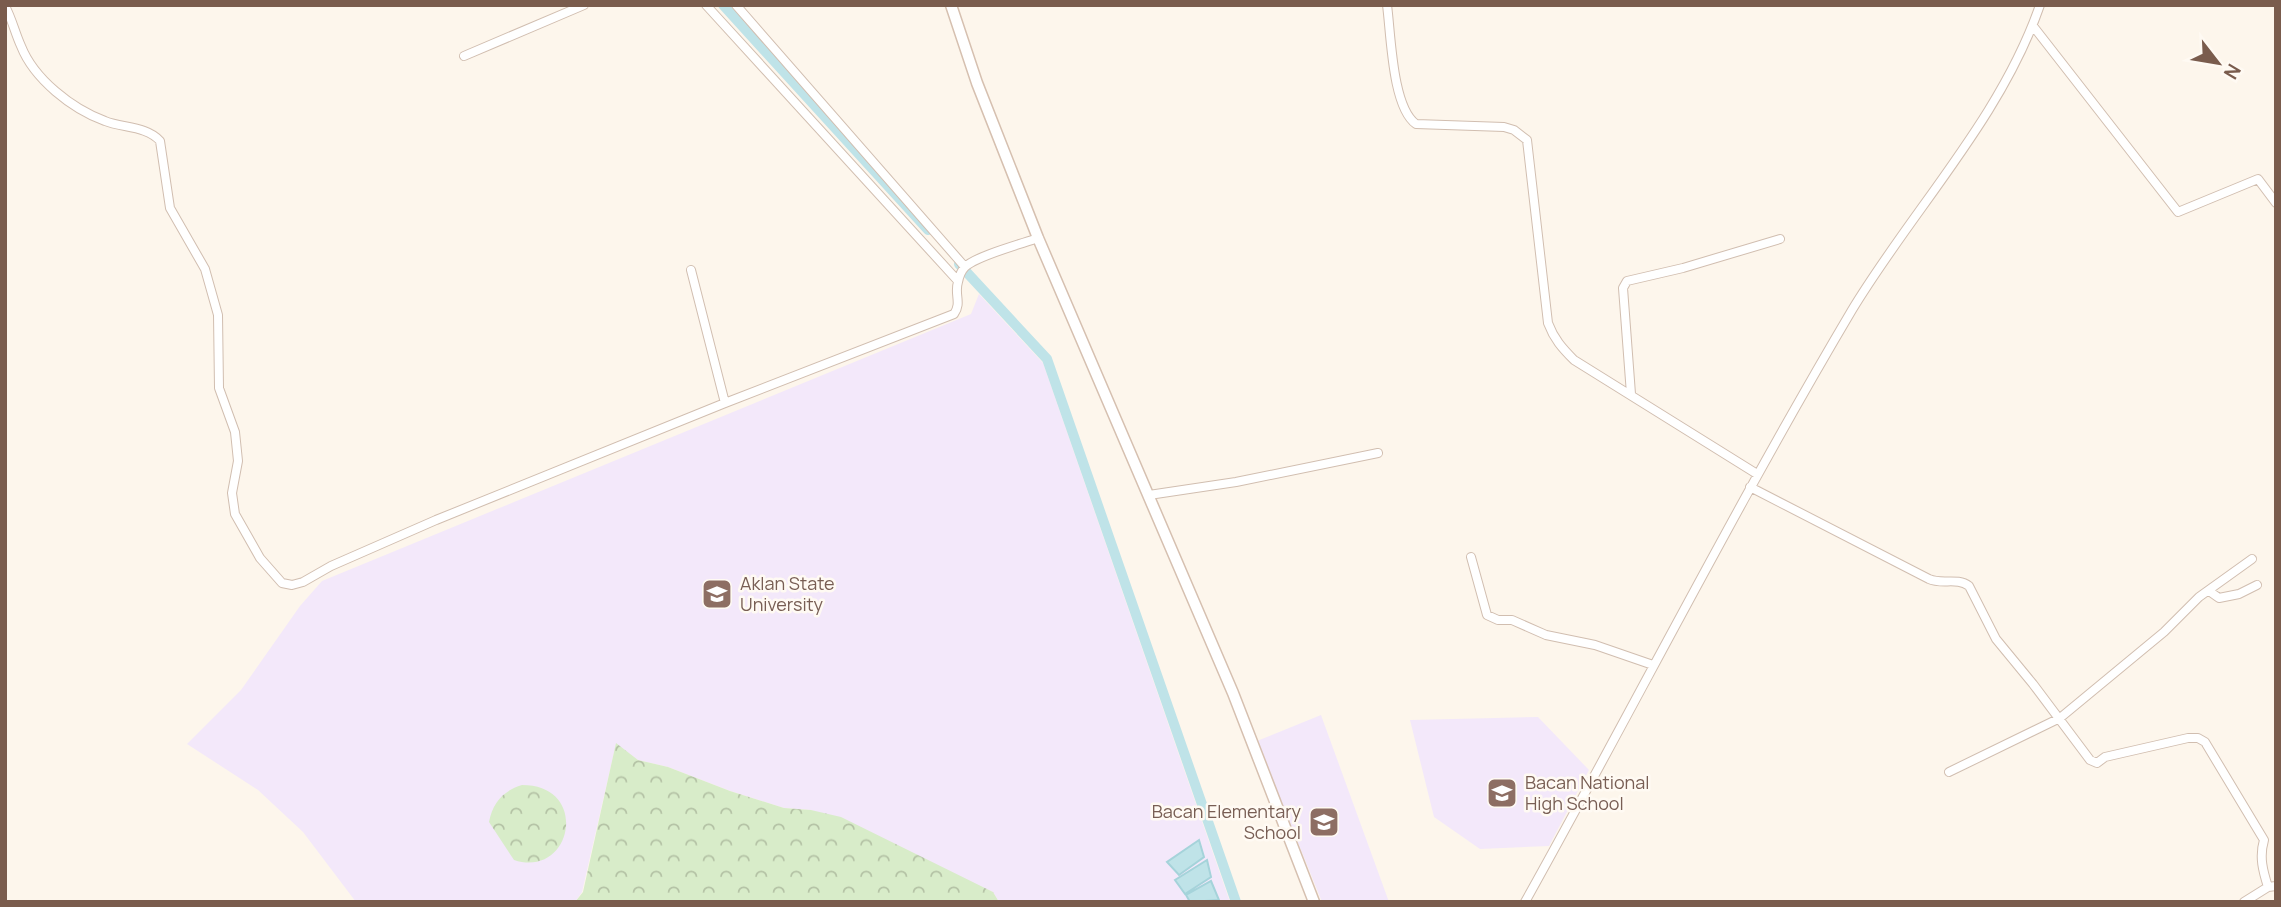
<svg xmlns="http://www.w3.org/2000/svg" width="2281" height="907" viewBox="0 0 2281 907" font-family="Manrope,sans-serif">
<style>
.education{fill:#f3e8fa}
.forest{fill:url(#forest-crowns)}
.water{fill:#bfe3e8;stroke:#a5d3da;stroke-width:2}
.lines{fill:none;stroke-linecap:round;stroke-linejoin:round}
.canal{stroke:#bfe3e8;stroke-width:10}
.minor-casing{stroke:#d1beb0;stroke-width:10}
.secondary-casing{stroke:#d6c0b0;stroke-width:13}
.minor{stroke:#fff;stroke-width:8}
.secondary{stroke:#fff;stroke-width:10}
.labels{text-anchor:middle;stroke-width:5;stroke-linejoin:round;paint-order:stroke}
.education-label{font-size:18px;fill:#785e54;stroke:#fffaf3;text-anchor:start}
</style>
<defs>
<pattern id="forest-crowns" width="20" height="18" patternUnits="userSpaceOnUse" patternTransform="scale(1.75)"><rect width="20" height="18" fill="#d8ecc9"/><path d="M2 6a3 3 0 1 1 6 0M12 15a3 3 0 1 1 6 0" fill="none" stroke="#b4c2a5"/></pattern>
</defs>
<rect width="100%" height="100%" fill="#fdf6ec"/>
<path class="education" d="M979 294 1043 363 1230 902H999L993 892 811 810 784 808 730 791 668 767 638 760 616 744 582 892 575 902H356L303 832 258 790 187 744 241 690 300 606 322 581 971 314Z
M1321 715 1389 902H1322L1257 741Z
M1538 717 1589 770 1549 846 1480 849 1434 817 1410 720Z"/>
<path class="forest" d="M616 743 638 760 668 767 730 791 784 808 811 810 841 817 993 892 999 902H575L583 892Z
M522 785C591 785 572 879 514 860L489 822C493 802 503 791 522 785Z"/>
<path class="water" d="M1199 840 1204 857 1179 875 1167 862Z
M1207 860 1211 877 1185 894 1175 880Z
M1211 881 1219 900 1190 902 1186 895Z"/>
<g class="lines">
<path class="canal" d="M723 5 928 230
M959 264 1047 359 1236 902"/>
<g class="minor-casing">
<path id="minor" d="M706 5 958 281
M736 5 965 267
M1387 5C1391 34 1392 107 1416 124L1504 127 1514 130 1527 140 1548 323C1554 339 1562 348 1574 360L1757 474
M5 6C12 19 15 33 21 46 34 79 72 109 105 121 122 128 147 126 160 141L170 208 205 269 218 315 219 388 235 432 238 461 232 493 235 514 260 558 282 583 292 585 303 582 331 566 436 520 725 403 954 314C962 303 954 294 958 282 959 277 961 271 965 267 976 256 1021 244 1038 238
M2033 26 2178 212 2258 179 2276 203
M464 56 584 5
M691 270 725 403
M1631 394 1623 288 1627 281 1683 268 1780 239
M1750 487 1929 579C1942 585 1957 577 1969 586L1996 639 2033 684 2090 760 2097 763 2105 757 2188 738H2198L2205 742 2264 840C2259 857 2263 871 2268 887
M1149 495 1236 482 1378 453
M1471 557 1487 615 1498 620H1512L1546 635 1595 645 1653 665
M2209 591 2219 598 2239 594 2257 585
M1949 772 2060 718 2164 632 2199 597 2252 559
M1525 902C1635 705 1737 504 1852 310 1913 209 2001 118 2040 5
M2244 902 2268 887 2276 886"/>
</g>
<g class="secondary-casing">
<path id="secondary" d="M951 5 977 83 1038 238 1233 693 1314 902"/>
</g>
<use href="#minor" class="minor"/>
<use href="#secondary" class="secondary"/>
</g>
<defs>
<g id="university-square" transform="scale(1.575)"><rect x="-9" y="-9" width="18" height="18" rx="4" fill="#8d6e63" stroke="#fffaf3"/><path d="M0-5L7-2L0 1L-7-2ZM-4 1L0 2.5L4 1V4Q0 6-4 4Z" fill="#fff"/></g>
<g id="school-square" transform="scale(1.575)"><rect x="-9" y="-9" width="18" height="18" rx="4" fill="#8d6e63" stroke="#fffaf3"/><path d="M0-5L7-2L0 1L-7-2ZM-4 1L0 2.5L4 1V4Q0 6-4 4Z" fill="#fff"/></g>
</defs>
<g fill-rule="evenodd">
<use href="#university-square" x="717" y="594"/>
<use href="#school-square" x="1502" y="793"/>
<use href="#school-square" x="1324" y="822"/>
</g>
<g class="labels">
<g class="education-label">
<text x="740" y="590">Aklan State<tspan x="740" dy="21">University</tspan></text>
<text x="1525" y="789">Bacan National<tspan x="1525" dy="21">High School</tspan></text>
<text x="1301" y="818" text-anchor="end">Bacan Elementary<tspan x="1301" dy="21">School</tspan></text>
</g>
</g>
<rect width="2281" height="907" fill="none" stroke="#7a5c4d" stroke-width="14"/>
<g transform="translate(2218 63) rotate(121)" stroke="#fffaf3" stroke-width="5" paint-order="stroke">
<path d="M0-5L12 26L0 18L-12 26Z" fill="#7a5c4d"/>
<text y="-10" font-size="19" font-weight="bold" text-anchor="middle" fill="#7a5c4d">N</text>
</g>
</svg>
